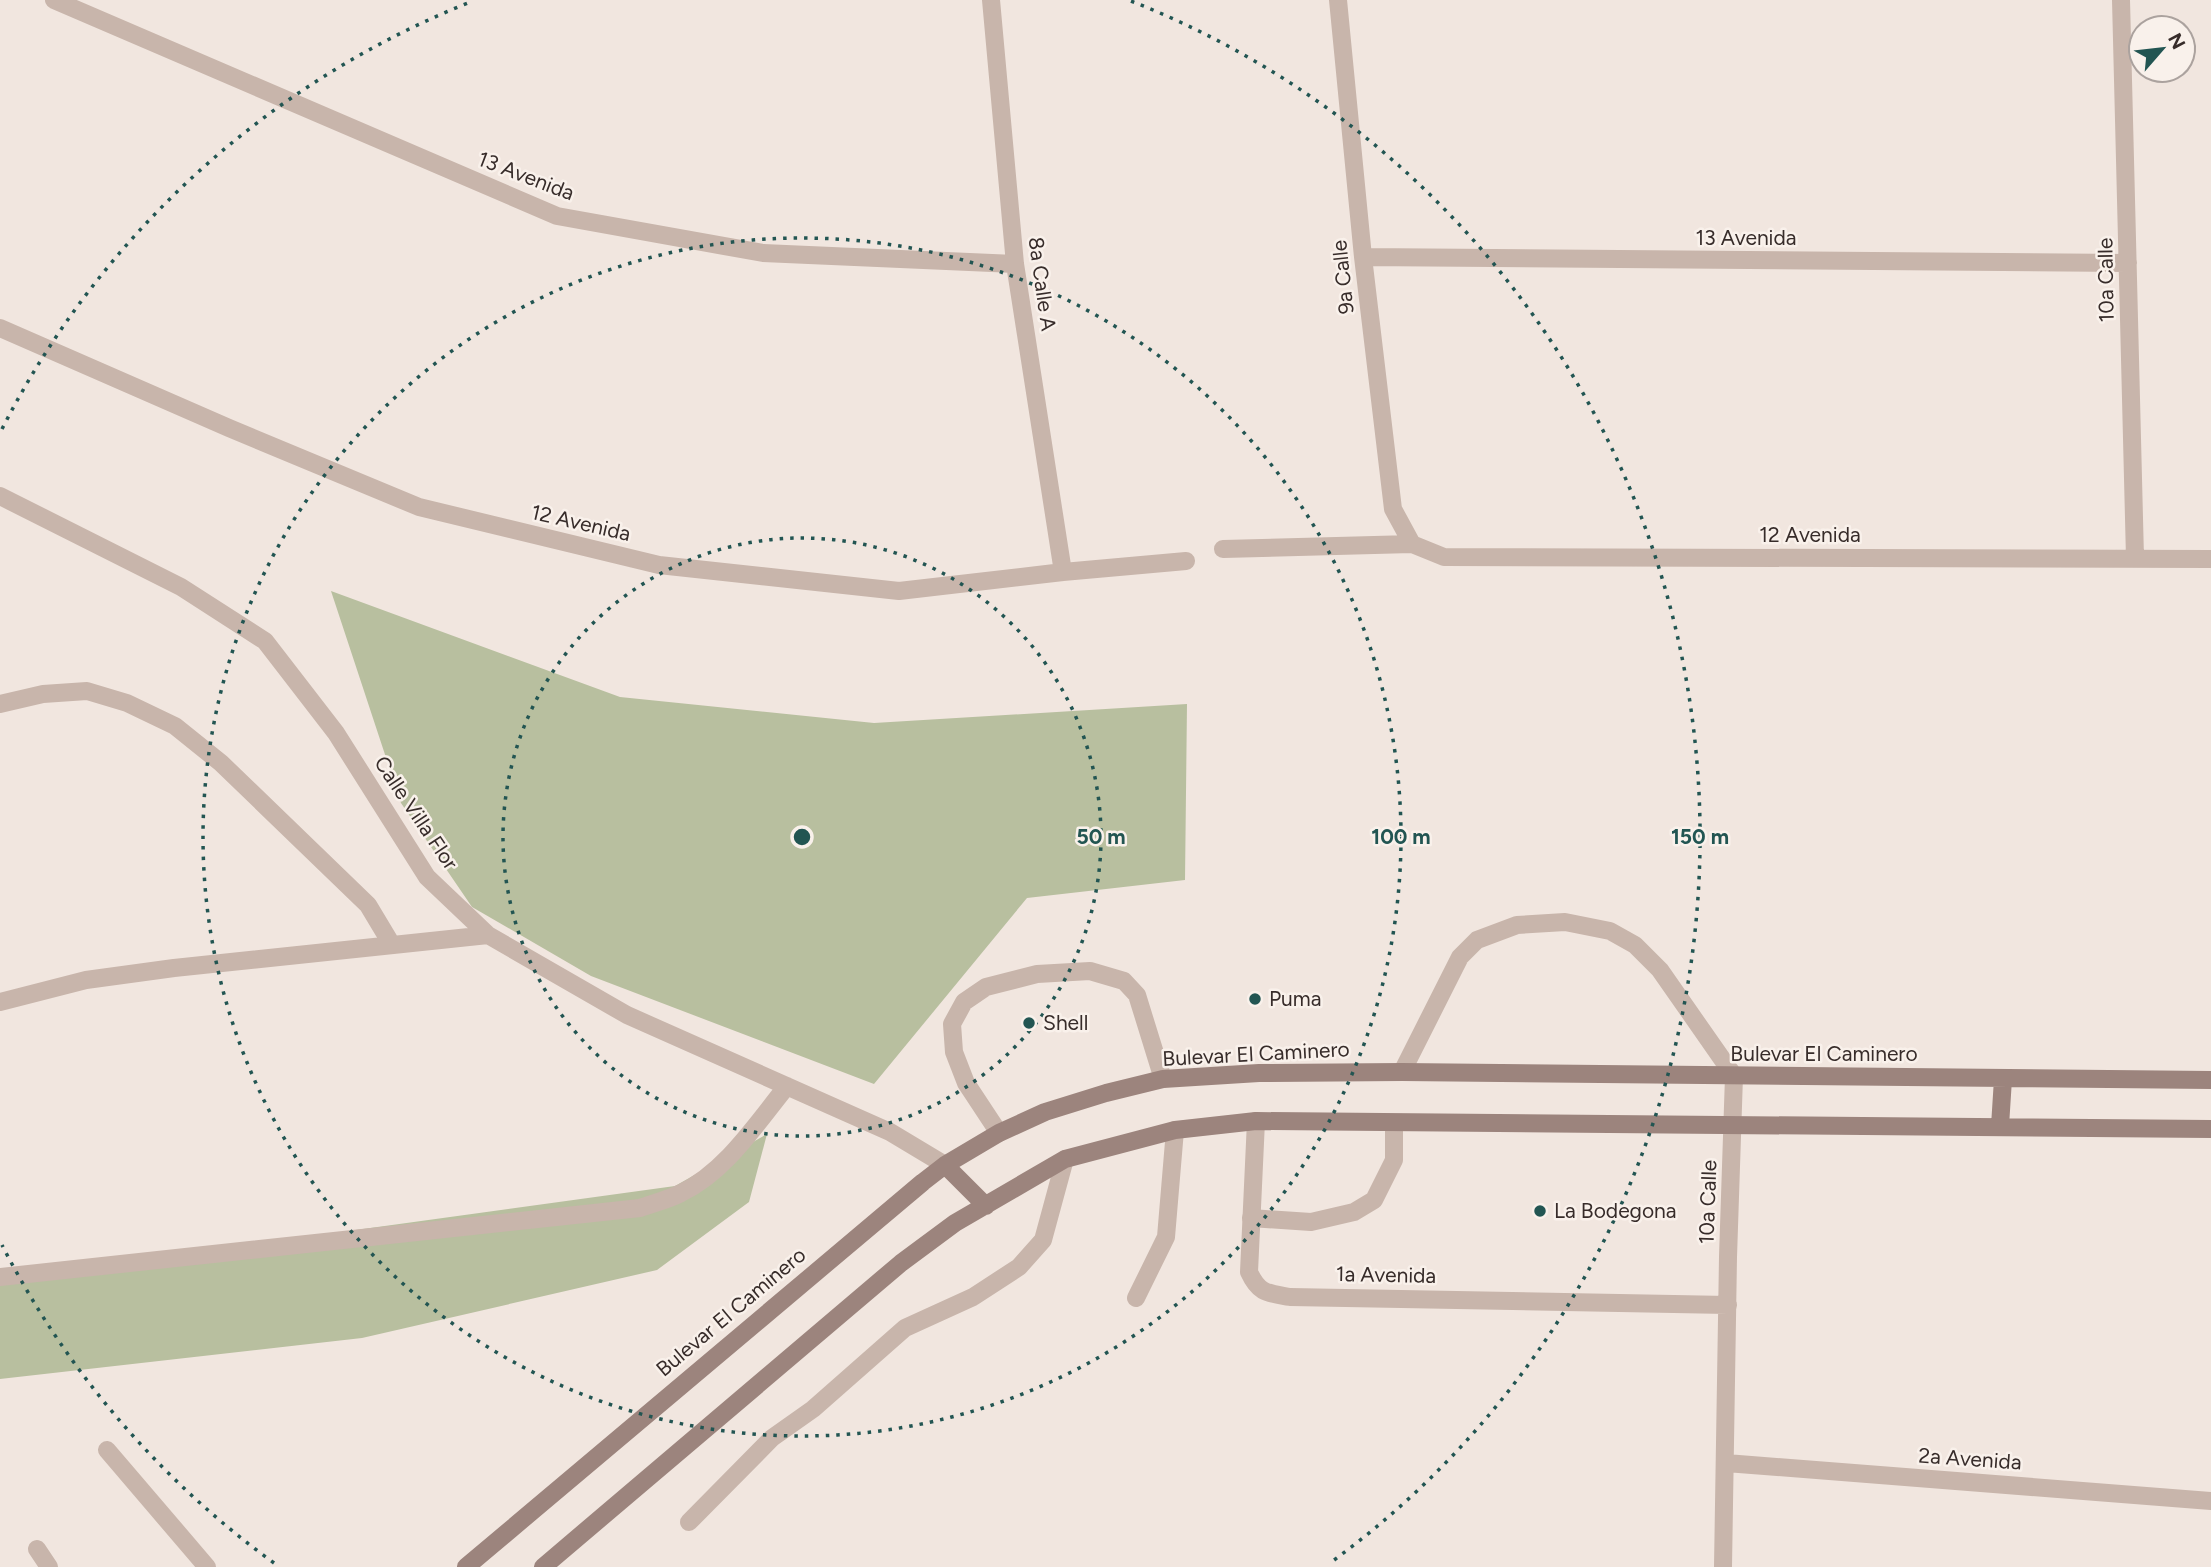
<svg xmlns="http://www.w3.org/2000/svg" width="2211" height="1567" viewBox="0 0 2211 1567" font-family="Figtree,sans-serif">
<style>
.green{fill:#b8bf9f}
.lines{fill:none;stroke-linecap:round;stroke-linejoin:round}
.service{stroke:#c8b5ab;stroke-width:18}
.minor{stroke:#c8b5ab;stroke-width:18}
.secondary{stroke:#9c847d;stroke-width:18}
.ring{fill:none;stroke:#225552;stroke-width:3.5;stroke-dasharray:3.5 7}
.poi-dot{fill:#225552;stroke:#f9f1eb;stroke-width:2.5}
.labels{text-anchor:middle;stroke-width:5;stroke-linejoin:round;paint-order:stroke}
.street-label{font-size:21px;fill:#372c2a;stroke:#f9f1eb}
.poi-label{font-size:21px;fill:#372c2a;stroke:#f9f1eb;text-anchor:start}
.centre{fill:#225552;stroke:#f9f1eb;stroke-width:3.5}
.ring-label{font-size:21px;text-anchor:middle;font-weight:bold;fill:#225552;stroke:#f9f1eb;stroke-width:5;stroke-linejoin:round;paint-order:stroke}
</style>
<rect width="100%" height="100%" fill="#f1e6df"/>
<path class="green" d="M331 591 620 697 874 723 1187 704 1185 880 1027 898 874 1084 591 976 472 907 401 803Z
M767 1134 749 1202 657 1270 362 1338 0 1379V1279L675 1186Z"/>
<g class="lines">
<path class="service" d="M1402 1072 1460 957 1477 940 1517 925 1565 922 1610 931 1635 945 1660 970 1734 1076
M999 1133 966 1083 954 1052 952 1024 964 1002 986 987 1037 974 1090 971 1124 981 1137 995 1163 1079
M1251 1218 1311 1222 1354 1212 1374 1200 1394 1160V1123
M1136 1298 1166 1237 1175 1130
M107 1450 207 1567
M689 1522 772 1438 813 1409 905 1328 973 1297 1019 1267 1043 1240 1065 1159
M37 1549 49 1567"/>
<path class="minor" d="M54 0 557 216 763 253 1015 264
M991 0 1015 264 1063 572
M1338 0 1363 257 1393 509 1412 544
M2121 0 2135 558
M1363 257 2128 263
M0 328 229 428 419 507 659 565 899 591 1063 572 1186 561
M0 496 181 587 265 641 336 733 427 877 488 935 627 1015 890 1132 945 1165
M1223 549 1412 544 1444 557 2211 559
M0 704 43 694 87 691 127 703 175 726 221 763 368 905 392 945
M0 1002 86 980 174 968 488 935
M1256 1121 1249 1272C1259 1294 1268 1293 1290 1297L1728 1305
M0 1277 640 1208C653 1203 668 1200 681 1193 726 1171 756 1124 787 1086
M1726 1463 2211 1501
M1723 1567 1728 1257 1734 1076"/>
<path class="secondary" d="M2000 1126 2003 1079
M945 1165 986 1206
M466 1567 923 1182 945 1165 999 1133 1045 1112 1106 1093 1163 1079 1259 1073 1402 1072 2211 1080
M543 1567 901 1263 955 1223 1065 1159 1175 1130 1256 1121 2211 1129"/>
</g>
<g class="ring">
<circle cx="802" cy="837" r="299"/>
<circle cx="802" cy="837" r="599"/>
<path d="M274 1563A898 898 0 0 1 2 1245M2 429A898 898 0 0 1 473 1M1131 1A898 898 0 0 1 1330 1563"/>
</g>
<g class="poi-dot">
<circle cx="1255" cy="999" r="7"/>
<circle cx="1029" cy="1023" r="7"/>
<circle cx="1540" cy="1211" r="7"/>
</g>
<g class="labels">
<g class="street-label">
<text transform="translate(526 176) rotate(21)" y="7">13 Avenida</text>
<text x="1746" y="245">13 Avenida</text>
<text transform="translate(1343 277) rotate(-96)" y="7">9a Calle</text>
<text transform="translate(2106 280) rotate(-91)" y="7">10a Calle</text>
<text transform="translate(1042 284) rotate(82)" y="7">8a Calle A</text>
<text transform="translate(581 523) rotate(13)" y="7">12 Avenida</text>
<text x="1810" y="542">12 Avenida</text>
<text transform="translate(416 813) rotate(56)" y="7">Calle Villa Flor</text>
<text transform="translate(1256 1054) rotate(-3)" y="7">Bulevar El Caminero</text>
<text x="1824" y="1061">Bulevar El Caminero</text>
<text transform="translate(1708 1202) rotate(-88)" y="7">10a Calle</text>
<text transform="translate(1386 1275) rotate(1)" y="7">1a Avenida</text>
<text transform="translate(731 1312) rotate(-40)" y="7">Bulevar El Caminero</text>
<text transform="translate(1970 1459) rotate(4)" y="7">2a Avenida</text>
</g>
<g class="poi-label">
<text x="1269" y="1006">Puma</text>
<text x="1043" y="1030">Shell</text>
<text x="1554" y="1218">La Bodegona</text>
</g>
</g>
<circle cx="802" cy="837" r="10" class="centre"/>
<g class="ring-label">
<text x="1101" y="844">50 m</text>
<text x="1401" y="844">100 m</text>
<text x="1700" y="844">150 m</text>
</g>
<g transform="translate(2162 49) rotate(62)"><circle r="33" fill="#f9f1eb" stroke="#aba29e" stroke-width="2"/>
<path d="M0-5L12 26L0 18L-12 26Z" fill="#225552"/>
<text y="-10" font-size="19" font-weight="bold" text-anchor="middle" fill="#372c2a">N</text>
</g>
</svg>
